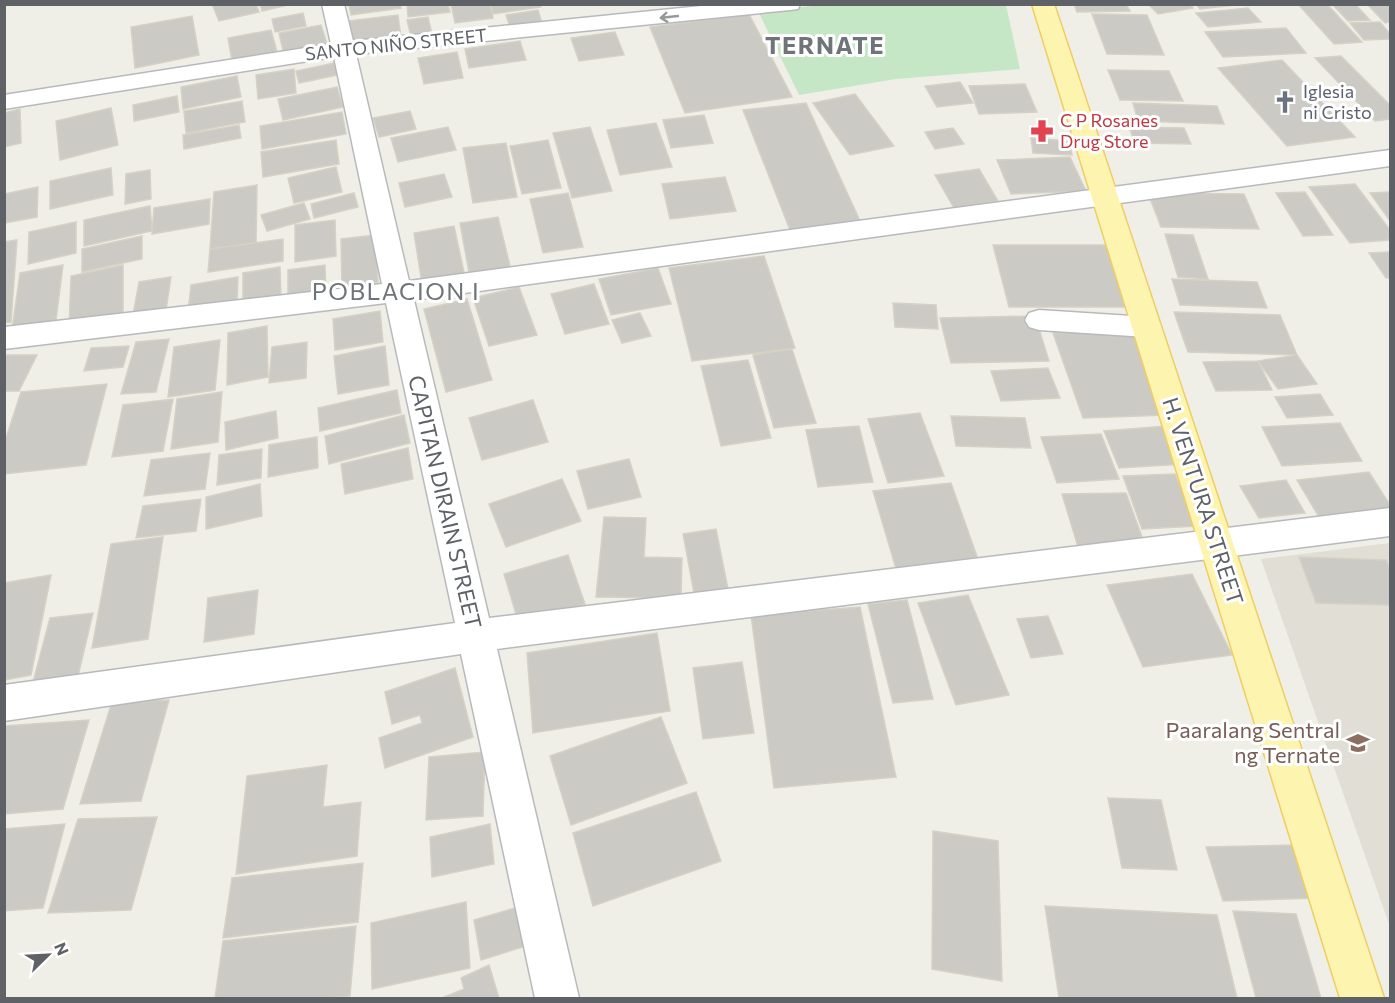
<svg xmlns="http://www.w3.org/2000/svg" width="1395" height="1003" viewBox="0 0 1395 1003" font-family="Commissioner,sans-serif">
<style>
.education{fill:#e0ded5}
.green{fill:#c5e7c6}
.building{fill:#cccac4;stroke:#d5d1c5;stroke-width:1.5}
.lines{fill:none;stroke-linecap:round;stroke-linejoin:round}
.minor-casing{stroke:#b7b9bd;stroke-width:3}
.major-casing{stroke:#efce62;stroke-width:3}
.minor{fill:#fff;fill-rule:evenodd}
.major{fill:#fdf4af;fill-rule:evenodd}
.oneway{stroke:#96999c}
.labels{text-anchor:middle;stroke-width:6;stroke-linejoin:round;paint-order:stroke}
.far-street-label{font-size:18px;fill:#5e6267;stroke:#fff}
.far-worship-label{font-size:18px;fill:#5b616d;stroke:#fff;text-anchor:start}
.far-health-label{font-size:18px;fill:#be3a42;stroke:#fff;text-anchor:start}
.street-label{font-size:22px;fill:#5e6267;stroke:#fff}
.education-label{font-size:22px;fill:#785e54;stroke:#fff;text-anchor:end}
.far-district-label{font-size:24px;font-weight:bold;letter-spacing:1.5px;fill:#6f7479;stroke:#fff}
.neighbourhood-label{font-size:24px;letter-spacing:1.5px;fill:#6f7479;stroke:#fff}
</style>
<rect width="100%" height="100%" fill="#f0efe7"/>
<path class="education" d="M1390 543V927L1261 559Z"/>
<path class="green" d="M833 4 1006 5 1020 69 896 79 799 95 758 11Z"/>
<path class="building" d="M212 4H256L259 12 219 21Z
M260 4H292L262 11Z
M349 4H400L401 8 351 15Z
M407 4H448L450 12 408 17Z
M451 4H490L493 18 455 23Z
M491 4H540L541 7 493 14Z
M1074 4H1126L1130 11 1077 12Z
M1148 4H1190L1193 8 1158 14Z
M1196 4H1244L1200 9Z
M1298 4H1327L1362 42 1334 44Z
M1332 4H1355L1370 20 1348 21Z
M1367 4H1390V22L1385 23Z
M1248 8 1261 22 1208 27 1196 13Z
M538 10 542 23 510 27 506 15Z
M303 13 306 26 275 32 272 19Z
M749 14 792 97 685 113 650 27Z
M1092 14 1147 15 1164 55 1107 54Z
M398 15 401 37 352 44 349 21Z
M192 16 199 55 135 68 131 27Z
M428 17 432 34 411 37 407 20Z
M1380 22 1390 34V39L1364 40 1350 23Z
M321 25 328 47 284 55 279 33Z
M1286 28 1306 53 1223 57 1205 32Z
M271 30 277 52 232 61 228 38Z
M615 32 624 55 579 61 571 38Z
M520 41 526 60 469 68 465 49Z
M457 52 463 78 424 84 418 58Z
M1341 56 1390 105V119L1375 121 1315 58Z
M1282 60 1355 137 1287 146 1218 68Z
M334 63 338 75 299 83 296 71Z
M294 69 296 93 258 99 256 75Z
M1108 70 1169 71 1183 101 1120 100Z
M237 76 241 97 183 109 181 87Z
M960 82 973 103 937 107 925 86Z
M1025 84 1037 112 979 114 969 86Z
M337 87 343 107 283 120 278 99Z
M855 94 894 146 850 155 813 103Z
M177 96 179 112 134 121 133 105Z
M242 101 245 122 186 133 184 111Z
M806 103 860 221 790 230 743 110Z
M1133 103 1217 106 1224 124 1138 121Z
M111 108 118 145 60 160 56 121Z
M20 109 21 143 4 147V113Z
M410 111 416 129 379 137 373 118Z
M342 112 346 134 262 149 260 126Z
M704 115 713 143 671 148 663 120Z
M656 123 672 167 620 175 607 130Z
M239 125 241 138 184 149 183 135Z
M448 127 456 150 398 162 391 138Z
M590 127 612 191 572 198 553 133Z
M1129 127 1184 128 1191 144 1135 143Z
M953 128 964 144 935 149 925 132Z
M1031 138 1069 141 1072 155 1033 153Z
M336 140 339 164 263 177 261 152Z
M548 140 561 188 522 194 510 146Z
M506 143 517 197 473 203 463 148Z
M1070 157 1086 191 1011 194 997 160Z
M336 167 342 192 294 203 288 178Z
M111 168 113 195 50 209V181Z
M979 169 998 201 954 208 935 175Z
M150 170 151 199 125 204 126 174Z
M444 174 452 197 405 207 399 183Z
M725 177 736 211 670 219 662 184Z
M1355 184 1390 230V240L1350 243 1309 187Z
M257 185 256 243 210 249 214 192Z
M38 187 37 217 4 223V194Z
M1305 192 1333 235 1303 236 1276 193Z
M1390 192V221L1370 193Z
M354 193 358 207 314 218 311 204Z
M568 193 583 247 543 253 530 199Z
M1148 193 1244 194 1259 229 1161 227Z
M210 199 209 224 152 234 154 208Z
M304 203 310 219 267 231 261 215Z
M150 206 152 231 84 246V220Z
M498 217 511 270 470 278 460 223Z
M335 220 336 256 295 262V225Z
M76 222V253L28 264 29 232Z
M454 226 465 277 422 284 414 233Z
M1165 234 1193 235 1208 279 1178 277Z
M375 235 378 282 342 288 341 239Z
M142 236V259L82 272V249Z
M283 239V261L208 272 210 249Z
M17 240 11 322 4 323V242Z
M993 245H1106L1128 307H1009Z
M1390 252V278H1386L1369 253Z
M764 256 795 348 692 361 669 268Z
M63 265 55 328 11 337 20 273Z
M123 265V315L69 327 71 276Z
M325 265 326 294 288 299V270Z
M280 267 281 299 243 306V273Z
M658 268 671 304 611 315 599 279Z
M171 277 166 310 133 315 139 282Z
M238 277 237 305 188 312 191 285Z
M1172 279 1257 282 1267 308 1180 305Z
M594 284 609 324 565 334 551 294Z
M519 287 537 335 489 346 473 298Z
M467 299 492 380 446 392 424 309Z
M893 303 936 305 938 329 895 327Z
M380 311 383 342 335 350 333 319Z
M1174 312 1280 315 1297 355 1188 352Z
M640 313 651 336 622 343 612 320Z
M1035 316 1049 361 951 363 940 318Z
M267 326 268 377 227 385 228 333Z
M1132 330 1167 415 1083 418 1053 333Z
M169 339 156 392 121 394 136 342Z
M220 340 215 390 168 397 174 347Z
M307 342 306 378 269 383 272 347Z
M129 346 123 367 84 371 91 348Z
M385 346 389 385 338 394 334 356Z
M792 349 816 423 774 428 753 355Z
M7 355H37L19 391H4V360Z
M1297 355 1317 384 1278 389 1258 361Z
M748 360 771 438 721 446 701 366Z
M1258 361 1272 390 1216 391 1203 362Z
M1048 368 1060 398 1001 401 991 371Z
M107 384 86 465 4 474V444L21 392Z
M397 390 401 413 320 431 318 408Z
M222 392 218 442 171 449 177 399Z
M1320 394 1333 415 1287 418 1275 397Z
M173 399 163 451 112 457 123 405Z
M533 400 548 442 482 460 469 418Z
M276 411 278 438 226 450 225 422Z
M920 413 944 476 888 483 868 419Z
M404 415 410 443 329 464 325 436Z
M951 416 1025 418 1031 448 956 446Z
M1340 423 1362 461 1282 466 1262 427Z
M859 426 873 482 818 487 806 430Z
M1167 426 1184 464 1119 468 1104 431Z
M1101 434 1119 479 1057 483 1041 437Z
M317 437 318 468 268 477 269 445Z
M408 448 413 479 345 494 341 464Z
M262 449 261 478 217 485 219 455Z
M210 453 205 489 144 496 151 460Z
M629 459 641 497 588 509 577 471Z
M1369 472 1390 505V509L1319 517 1297 480Z
M1175 474 1197 526 1142 529 1123 476Z
M562 479 581 521 506 547 489 504Z
M1286 480 1305 513 1259 518 1240 486Z
M951 483 979 562 897 572 873 491Z
M260 484 262 516 206 529V497Z
M1126 493 1145 545 1078 547 1062 494Z
M201 499 196 531 136 538 143 506Z
M604 517 646 518 644 557 682 558 681 598 596 597Z
M716 529 728 589 694 593 683 534Z
M163 537 148 639 92 648 111 544Z
M568 555 585 604 519 624 504 574Z
M1299 557 1386 560 1390 569V605L1316 603Z
M1192 574 1232 655 1143 667 1107 585Z
M51 575 31 675 4 680V583Z
M258 590 254 634 204 642 208 598Z
M968 595 1009 695 956 705 918 603Z
M907 600 933 699 893 703 868 604Z
M860 607 896 777 774 788 751 615Z
M93 613 78 676 33 682 50 618Z
M1048 616 1063 654 1031 658 1017 619Z
M657 633 670 711 533 733 527 653Z
M742 662 754 733 703 739 693 668Z
M455 668 473 737 385 768 379 738 422 723 420 715 392 724 385 692Z
M169 700 141 801 80 804 112 702Z
M661 717 687 783 571 825 550 756Z
M89 720 63 809 4 814V726Z
M485 752 483 816 426 820 429 757Z
M327 765 323 807 361 802 357 856 236 874 247 776Z
M696 792 721 861 593 906 573 833Z
M1108 798 1161 800 1177 870 1122 868Z
M157 817 131 910 48 913 78 819Z
M65 824 43 908 4 911V829Z
M490 824 494 864 432 877 430 837Z
M933 831 998 841 1002 981 932 969Z
M1296 845 1315 898 1223 901 1206 847Z
M363 863 358 922 223 938 232 878Z
M466 902 470 968 372 989 371 923Z
M522 906 529 945 481 960 474 920Z
M1045 906 1217 915 1237 998H1059Z
M1233 911 1296 914 1321 998H1256Z
M356 926 350 996 325 998H215L223 941Z
M489 965 499 998H442L464 989 461 978Z"/>
<g class="lines">
<g class="minor-casing">
<path id="minor" d="M322 4H344L353 41 721 4H800L798 9 790 10 356 54 409 281 1390 150V166L414 300 489 618 1390 508V536L497 649 579 998H535L461 654 4 721V685L455 623 386 303 4 349V327L382 284 334 57 4 109V95L331 44Z
M1039 310 1147 317 1157 320 1161 327 1157 334 1147 337 1039 330 1029 327 1025 320 1029 313Z"/>
</g>
<g class="major-casing">
<path id="major" d="M1032 4H1054L1384 998H1340Z"/>
</g>
<use href="#minor" class="minor"/>
<use href="#major" class="major"/>
</g>
<defs><path id="oneway-shaft" d="M-6 0H5M1.5-3L5.5 0L1.5 3" fill="none" stroke-width="1.6" stroke-linecap="round" stroke-linejoin="round" transform="scale(1.5)"/></defs>
<use class="oneway" href="#oneway-shaft" transform="translate(669 17) rotate(174)"/>
<defs>
<g id="church-bare" transform="scale(1.8)"><path d="M-1.2-6h2.4v3.5h3.3v2.4h-3.3V6h-2.4V-.1h-3.3v-2.4h3.3Z" fill="#6b7280" stroke="#fff" stroke-width="2.5" paint-order="stroke"/></g>
<g id="pharmacy-bare" transform="scale(1.8)"><path d="M-2-6h4v4h4v4h-4v4h-4v-4h-4v-4h4Z" fill="#e0444e" stroke="#fff" stroke-width="2.5" paint-order="stroke"/></g>
<g id="school-bare" transform="scale(1.8)"><path d="M0-5L7-2L0 1L-7-2ZM-4 1L0 2.5L4 1V4Q0 6-4 4Z" fill="#8d6e63" stroke="#fff" stroke-width="2.5" paint-order="stroke"/></g>
</defs>
<g fill-rule="evenodd">
<use href="#church-bare" x="1285" y="102"/>
<use href="#pharmacy-bare" x="1042" y="131"/>
<use href="#school-bare" x="1358" y="743"/>
</g>
<g class="labels">
<g class="far-street-label">
<text transform="translate(396 45) rotate(-6)" y="6">SANTO NIÑO STREET</text>
</g>
<g class="far-worship-label">
<text x="1303" y="98">Iglesia<tspan x="1303" dy="21">ni Cristo</tspan></text>
</g>
<g class="far-health-label">
<text x="1060" y="127">C P Rosanes<tspan x="1060" dy="21">Drug Store</tspan></text>
</g>
<g class="street-label">
<text transform="translate(1203 501) rotate(72)" y="8">H. VENTURA STREET</text>
<text transform="translate(445 502) rotate(77)" y="8">CAPITAN DIRAIN STREET</text>
</g>
<g class="education-label">
<text x="1340" y="738">Paaralang Sentral<tspan x="1340" dy="25">ng Ternate</tspan></text>
</g>
<g class="far-district-label">
<text x="825" y="54">TERNATE</text>
</g>
<g class="neighbourhood-label">
<text x="396" y="300">POBLACION I</text>
</g>
</g>
<rect width="1395" height="1003" fill="none" stroke="#5e6267" stroke-width="12"/>
<g transform="translate(48 955) rotate(66)" stroke="#ffffff" stroke-width="4.5" paint-order="stroke">
<path d="M0-4.5L10 22L0 15L-10 22Z" fill="#5e6267"/>
<text y="-9" font-size="16" font-weight="bold" text-anchor="middle" fill="#5e6267">N</text>
</g>
</svg>
